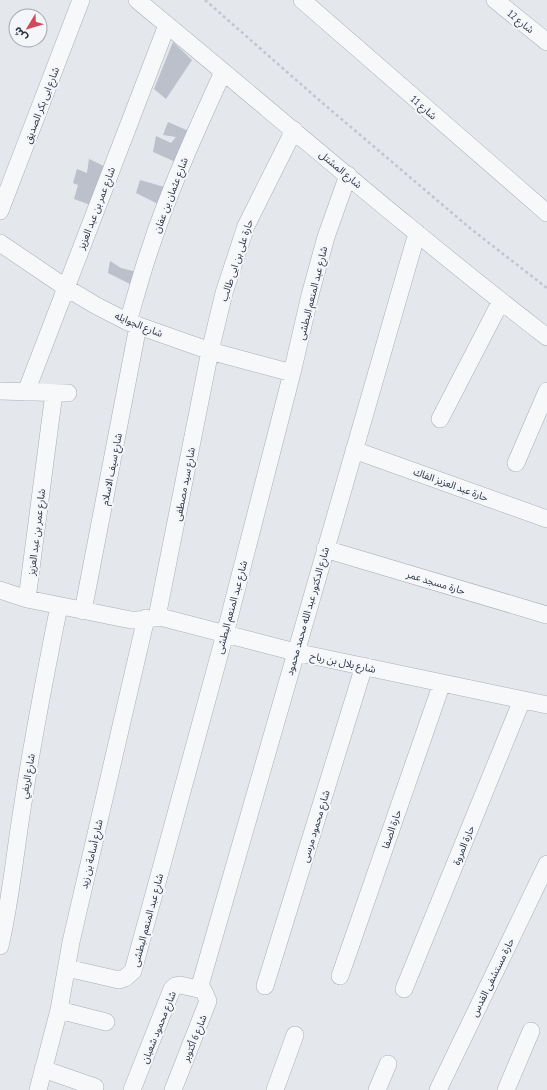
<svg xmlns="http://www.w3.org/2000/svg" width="547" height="1090" viewBox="0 0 547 1090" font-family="'PT Sans Narrow','Noto Sans Arabic',sans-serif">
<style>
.building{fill:#bbc0ca}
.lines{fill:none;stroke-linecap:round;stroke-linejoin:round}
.street-casing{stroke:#a9aeb7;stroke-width:18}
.path{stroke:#c2c5cb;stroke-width:2.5;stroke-dasharray:3 3;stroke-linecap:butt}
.street{stroke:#f7f8fa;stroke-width:17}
.labels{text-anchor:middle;stroke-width:4;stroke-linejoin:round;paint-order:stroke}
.street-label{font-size:10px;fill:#2b3445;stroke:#f4f6f9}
</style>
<rect width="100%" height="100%" fill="#e4e7ec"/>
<path class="building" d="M173 42 192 60 166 99 154 89Z
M168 122 191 132 178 163 153 152 156 136 171 143 176 137 163 135Z
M89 159 108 168 96 207 74 199 78 185 73 183 77 169 87 173Z
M140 180 168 188 162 206 136 193Z
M110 261 121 268 133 271 144 270 138 288 108 273Z"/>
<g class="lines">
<g class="street-casing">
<path id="street" d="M137 0C273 112 407 229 547 337
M302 0 547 213
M495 0 547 42
M0 211 81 0
M0 243 65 287 95 305 128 322 210 351 292 373
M128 322C135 299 141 275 149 252 169 190 196 131 223 72
M0 391 68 393
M26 392 167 25
M440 419 501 301
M354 450 547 519
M516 463 547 391
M325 549 547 615
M0 590 27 599 131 620C142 621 152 617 164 618L295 652 547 705
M27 599 54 393
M83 611 138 326
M157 617 210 351 224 293 246 226 294 130
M0 946C11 899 15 851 23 803 33 737 46 671 59 606
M67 968 119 980 125 978 133 971 225 634 292 373 310 295 326 237 348 175
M340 976 442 683
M265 986 364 666
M199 989 417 233
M404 989 522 700
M59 1010 106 1022
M43 1069 95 1087
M38 1090 59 1010 71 942 146 618
M132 1090 172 989 175 986 180 985 203 990 205 994 208 1001 173 1090
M275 1090 295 1035
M377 1090 388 1064
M438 1090 547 864
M506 1090 531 1031"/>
</g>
<path class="path" d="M205 0 319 100 471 229 547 288"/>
<use href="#street" class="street"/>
</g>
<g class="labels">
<g class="street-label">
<text transform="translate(521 21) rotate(39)" y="4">شارع 12</text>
<text transform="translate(41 105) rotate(-69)" y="4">شارع ابى بكر الصديق</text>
<text transform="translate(424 107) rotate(41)" y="4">شارع 11</text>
<text transform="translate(341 169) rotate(40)" y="4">شارع المشتل</text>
<text transform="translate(170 195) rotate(-69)" y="4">شارع عثمان بن عفان</text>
<text transform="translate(96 208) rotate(-69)" y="4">شارع عمر بن عبد العزيز</text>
<text transform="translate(236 260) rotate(-72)" y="4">حارة على بن ابى طالب</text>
<text transform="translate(312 293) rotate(-76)" y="4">شارع عبد المنعم البطشى</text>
<text transform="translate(139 324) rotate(22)" y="4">شارع الجوايله</text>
<text transform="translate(111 469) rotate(-79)" y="4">شارع سيف الاسلام</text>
<text transform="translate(184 484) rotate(-79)" y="4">شارع سيد مصطفى</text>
<text transform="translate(451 484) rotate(20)" y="4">حارة عبد العزيز الفاك</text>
<text transform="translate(36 532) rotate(-83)" y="4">شارع عمر بن عبد العزيز</text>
<text transform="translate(436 582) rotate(17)" y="4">حارة مسجد عمر</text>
<text transform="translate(231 607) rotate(-75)" y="4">شارع عبد المنعم البطشى</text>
<text transform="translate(307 611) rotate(-74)" y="4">شارع الدكتور عبد الله محمد محمود</text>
<text transform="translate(343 662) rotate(12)" y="4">شارع بلال بن رباح</text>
<text transform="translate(27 776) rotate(-80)" y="4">شارع الريفي</text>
<text transform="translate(315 826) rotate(-73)" y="4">شارع محمود مرسى</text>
<text transform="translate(391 829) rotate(-71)" y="4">حارة الصفا</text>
<text transform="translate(463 845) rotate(-68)" y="4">حارة المروة</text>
<text transform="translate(91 854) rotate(-77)" y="4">شارع أسامة بن زيد</text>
<text transform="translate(147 920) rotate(-75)" y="4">شارع عبد المنعم البطشى</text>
<text transform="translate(492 977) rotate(-64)" y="4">حارة مستشفى القدس</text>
<text transform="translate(158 1027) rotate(-68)" y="4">شارع محمود شعبان</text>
<text transform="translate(194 1038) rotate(-68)" y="4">شارع 6 أكتوبر</text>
</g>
</g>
<g transform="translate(28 28) rotate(232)"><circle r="19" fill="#f4f6f9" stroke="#a4a8b1"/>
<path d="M0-3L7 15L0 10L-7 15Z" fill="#d1495b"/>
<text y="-6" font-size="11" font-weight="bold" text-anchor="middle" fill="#2b3445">ش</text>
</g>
</svg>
